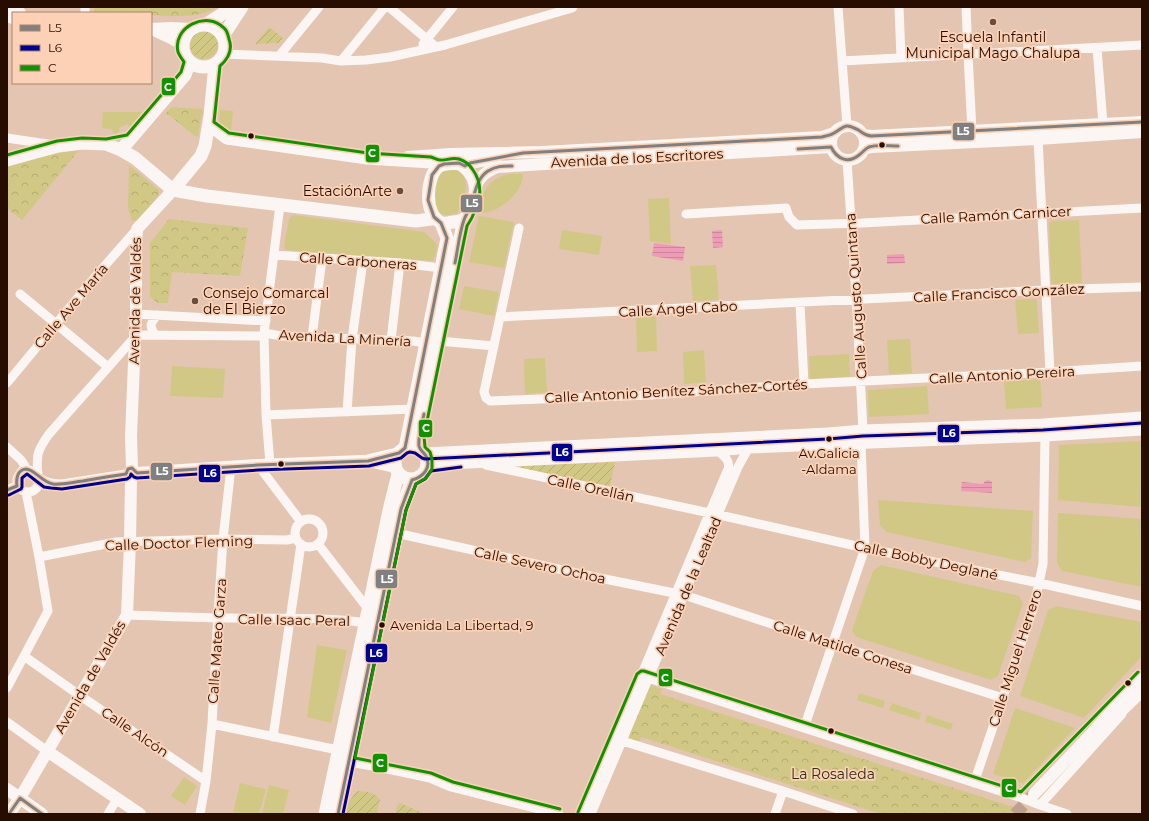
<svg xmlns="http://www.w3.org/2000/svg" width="1149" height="821" viewBox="0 0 1149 821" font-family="Montserrat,sans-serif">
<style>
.grass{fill:#d1c886}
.park{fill:url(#park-crowns)}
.garden{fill:url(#garden-furrows)}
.water{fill:url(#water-rules)}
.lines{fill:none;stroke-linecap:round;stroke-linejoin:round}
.tertiary-tunnel{stroke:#bea08e;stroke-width:12;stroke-dasharray:12 6;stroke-linecap:butt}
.minor{stroke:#fbf6f3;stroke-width:9}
.tertiary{stroke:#fbf6f3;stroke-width:12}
.secondary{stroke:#fbf6f3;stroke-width:13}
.bus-1-casing{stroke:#fdd1b5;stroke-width:6}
.bus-2-casing{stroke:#fdd1b5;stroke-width:6}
.bus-3-casing{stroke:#fdd1b5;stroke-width:6}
.bus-1{stroke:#808080;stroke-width:3}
.bus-2{stroke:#000090;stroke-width:3}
.bus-3{stroke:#129200;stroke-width:3}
.poi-dot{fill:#694d3e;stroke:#fdd1b5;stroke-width:1.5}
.bus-dot{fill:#270d00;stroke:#fdd1b5;stroke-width:1.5}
.labels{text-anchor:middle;stroke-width:3.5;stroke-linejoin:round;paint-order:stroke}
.bus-label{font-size:13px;fill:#270d00;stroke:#fdd1b5}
.poi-label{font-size:14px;fill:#270d00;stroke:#fdd1b5}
.street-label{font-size:14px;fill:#270d00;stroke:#fdd1b5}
.park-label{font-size:14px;fill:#2d2f17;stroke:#fdd1b5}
.line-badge{stroke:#fdd1b5;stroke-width:1.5}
.badge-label{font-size:11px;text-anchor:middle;font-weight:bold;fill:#fff}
</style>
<defs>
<pattern id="park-crowns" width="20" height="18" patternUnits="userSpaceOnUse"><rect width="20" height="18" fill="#d1c886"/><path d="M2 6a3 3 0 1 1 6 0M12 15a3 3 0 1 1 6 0" fill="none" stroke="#b3ab72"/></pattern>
<pattern id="garden-furrows" width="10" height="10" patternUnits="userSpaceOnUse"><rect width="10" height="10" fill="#d1c886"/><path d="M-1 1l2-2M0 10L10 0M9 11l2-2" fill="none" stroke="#b3ab72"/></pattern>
<pattern id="water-rules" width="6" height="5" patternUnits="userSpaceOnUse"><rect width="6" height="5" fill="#ee9cb5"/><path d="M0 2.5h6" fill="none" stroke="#cc859a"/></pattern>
</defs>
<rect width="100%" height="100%" fill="#e4c5b1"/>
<path class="grass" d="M220 110 233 111 231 131 225 129 219 122Z
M103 112H142L130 127 127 124 119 128 120 131 115 134 111 129 102 128Z
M452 169C456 170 460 171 463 175 467 180 466 187 465 193 464 198 464 204 461 208 455 217 444 217 437 211 433 199 432 184 440 174 443 170 448 170 452 169Z
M509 174H523C524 192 497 215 479 213 482 192 487 179 509 174Z
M669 198 671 244 650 241 648 199Z
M293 215 424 232 438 245 433 261 286 250 284 246 289 219Z
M479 216 514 222 504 268 469 262Z
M1079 220 1082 283 1053 284 1051 281 1049 223 1052 221Z
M562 230 602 236 599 255 559 249Z
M716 265 719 300 693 301 690 266Z
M464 286 499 292 494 316 459 309Z
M1035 299 1037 301 1039 333 1018 334 1015 300Z
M656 316 657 351 637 352 636 317Z
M910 339 912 373 889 374 887 340Z
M704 350 706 382 684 384 683 352Z
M849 354 850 377 810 379 809 356Z
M545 358 547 392 525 394 524 359Z
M172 366 225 369 223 398 170 396Z
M1040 379 1042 407 1006 409 1004 382Z
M927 386 929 414 869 417 868 390Z
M1142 441V507L1058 500 1059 445Z
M878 500 1033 511 1031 558 1025 562 886 532 880 525Z
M1058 513 1142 519V587L1062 571 1057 563Z
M881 565 1019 596 1023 603 998 676 991 680 856 637 852 630 873 571Z
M1056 606 1142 622V656L1084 718 1020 696 1048 610Z
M317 645 347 650 331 723 307 717Z
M859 693 885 701 883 708 857 700Z
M892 703 921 713 919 720 889 710Z
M1015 708 1075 728 1023 783 993 774Z
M927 715 953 724 951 730 925 722Z
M184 777 197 786 185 805 171 796Z
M240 783 266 789 259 814H233Z
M269 785 289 790 283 814H262Z"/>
<path class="park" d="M94 7H218C200 19 172 16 151 15V13L94 12Z
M171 107 203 109 198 137 195 136 169 115H165Z
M79 150 22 220 7 208V165L57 153Z
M129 165 159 190 158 196 138 220 132 221 128 208Z
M169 219 248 228 240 276 172 272 168 303H158L150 297V243Z
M650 685 662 689 660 694 1035 814H881L641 737 639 742 632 740 628 736Z"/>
<path class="garden" d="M269 27 283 38 279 43 255 44Z
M190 45a14 14 0 1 1 28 0a14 14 0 1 1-28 0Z
M615 462 610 486 520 468 521 466Z
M357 791C367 792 373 791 380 799L377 814H346L349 802Z
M400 803 425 814H395L397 806Z"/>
<path class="water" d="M722 230 723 247 713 248 712 231Z
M654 243 685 247 683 261 652 256Z
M904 254 905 263 887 264V255Z
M989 480 992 482V493L961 491 962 482 983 484 985 481Z"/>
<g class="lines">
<path class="tertiary-tunnel" d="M1015 814 1034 794"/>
<path class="minor" d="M389 7 436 47
M838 7 847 126
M899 7 901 57
M966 7 968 54 972 131
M85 13V7
M423 44 453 7
M1097 48 1103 124
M224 54 322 58 341 61 366 60 390 57 445 45 572 8 573 7
M279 56 319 7
M341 61 385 7
M842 61 1142 45
M7 138 54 145
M1038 139 1050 372
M847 160 857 312 863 431
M686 214 786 208 789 217 797 225 862 223 1142 208
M519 228 484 392 486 398 490 401 651 395 804 384 1050 372 1142 366
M274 255 400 263 433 267 441 269
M20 294 108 367
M800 303 804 384
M136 314 266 321
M500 317 1046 290 1142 287
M264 333 282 336 413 341 426 343
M134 335 264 336
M155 335C149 325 150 324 157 315
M312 337 322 259
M391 340 400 263
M439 341 494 346
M7 383 94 278 137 229
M347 412 352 339 363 261
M266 415 413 409
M7 447 21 460 25 466 21 472
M270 464 266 415 264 333 280 205
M258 465 301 522
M486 465 733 518 865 548 1039 583 1142 606
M17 481a11 11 0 1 1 22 0a11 11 0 1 1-22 0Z
M38 475C36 455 37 451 49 434L134 338
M39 478C47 483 53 484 62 484L126 474
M7 490 17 486
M295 533a14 14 0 1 1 28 0a14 14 0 1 1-28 0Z
M396 533 590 576 684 595 814 638 1003 698
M318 544 369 610
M39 557 116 542 223 539 287 540 296 538
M127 615C162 616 196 618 231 618 276 619 322 616 366 623
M24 656 79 695 206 781
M642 676 1022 798 1040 805 1067 814
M7 688 48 611 39 557 26 492
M7 722 47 751
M212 724 338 750
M804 728 865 548 861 443
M273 737 301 544
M616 739 783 791 853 814
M349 762 378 767 430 778 451 787 559 814
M974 783 996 718 1034 606 1043 564 1045 435
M1040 805 1122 714
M108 814 117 799
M200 814 206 781 212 724 217 630 223 539 231 467
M583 814 728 469C731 460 723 455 716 450
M591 814 738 467 749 447
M775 814 783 791"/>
<path class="tertiary" d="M12 7 20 13
M7 16 13 18
M151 29 171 28 191 29
M156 31 171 38 183 45
M831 143a17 17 0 1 1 34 0a17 17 0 1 1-34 0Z
M863 135 871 136 1142 122
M864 149 871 147 1038 139 1142 132
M408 157 451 154 542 152 822 137 834 133
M465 166 470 163 496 158
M476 186C481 175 486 172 497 167L831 147
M369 460 399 453
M132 468 131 436 136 314V243L137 229 173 190
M137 473 258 465 362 461H368L395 467
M1115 717 1142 691
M47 751 140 814
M7 789 42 814
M1034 794 1095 730 1142 676
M9 814 20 798 127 615 130 542 131 480"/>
<path class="secondary" d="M183 46a21 21 0 1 1 42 0a21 21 0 1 1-42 0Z
M205 25 233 7
M223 36 242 7
M209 124 227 138 367 158 431 162 439 166
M121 150 185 75 190 62
M7 160 58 146 82 143 106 144 121 150 135 158 173 190 207 196 416 221 431 219 434 217
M459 163C466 167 474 176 475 185 477 193 470 214 464 219 461 221 456 222 452 222 449 223 443 224 440 222 424 214 426 177 438 167 443 163 453 164 459 163Z
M173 190 201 156 205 146 210 116 215 64
M395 463a16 16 0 1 1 32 0a16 16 0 1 1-32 0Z
M405 448 447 238 441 223
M420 449 419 436 420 431 464 219
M425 454 828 434 863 431 1043 425 1142 418
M428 467 449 463 716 450 749 447 1045 435 1142 429
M325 814 390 506 398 474
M338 814 401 509 412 480"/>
<g class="bus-1-casing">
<path id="bus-1" d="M798 149 831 147C837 159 848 164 859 155 863 152 865 149 869 147 878 144 889 146 898 146
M455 263C458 249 459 234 464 220 466 214 470 209 472 203 475 192 477 178 488 171 496 166 503 166 512 166
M7 490 17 486C16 479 17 470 26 469 34 469 42 482 53 484 63 485 73 482 83 481 97 478 112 476 126 474L128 469 132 468 137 473 258 465 368 461 399 453 405 448 447 238 441 223 434 217 428 200 432 175 439 166 444 164 459 163 465 166 470 163 523 153 822 137C826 136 831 135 834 133 842 129 844 123 854 128 863 131 861 135 871 136L1142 122
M9 814 20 798 42 814
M338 814 401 509 412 480C423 477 432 468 426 456 424 452 420 451 419 446 418 435 422 424 424 414"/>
</g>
<g class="bus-2-casing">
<path id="bus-2" d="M9 495 21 489 22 487V478L27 474 44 487 51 488 62 489 127 479 130 477 131 474 134 477 137 478 258 470 369 466 401 458 407 453 410 452 415 453 422 458 425 459 828 439 863 436 1043 430 1142 423
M343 814 406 510 416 484 425 479 431 471 461 467"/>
</g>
<g class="bus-3-casing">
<path id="bus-3" d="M7 155 57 141 82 138 106 139 127 135 181 72 184 62C182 59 179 55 178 52 172 27 207 10 224 28 227 30 228 35 229 39 233 50 228 59 220 66L214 122 229 133 368 153 431 157C434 158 437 160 440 160 446 161 451 157 459 159 465 161 470 165 473 170 483 184 481 201 473 215 472 219 469 222 467 226L424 436 425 447 430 452 432 459V469L426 478 416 484 406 510 355 758 431 773 453 782 560 809
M578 812 637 674 641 671H644L1021 792 1138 672"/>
</g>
<use href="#bus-1" class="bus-1"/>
<use href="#bus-2" class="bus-2"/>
<use href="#bus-3" class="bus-3"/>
</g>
<g class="poi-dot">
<circle cx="993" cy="22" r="4"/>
<circle cx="400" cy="191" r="4"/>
<circle cx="195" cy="301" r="4"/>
</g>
<g class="bus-dot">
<circle cx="251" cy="136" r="3.5"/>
<circle cx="882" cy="145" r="3.5"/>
<circle cx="829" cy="439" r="3.5"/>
<circle cx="281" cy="464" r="3.5"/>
<circle cx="382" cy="625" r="3.5"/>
<circle cx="1128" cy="683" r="3.5"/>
<circle cx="831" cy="731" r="3.5"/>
</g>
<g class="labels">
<g class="bus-label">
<text x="829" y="458">Av.Galicia<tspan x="829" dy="16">-Aldama</tspan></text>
<text x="390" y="630" text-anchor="start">Avenida La Libertad, 9</text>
</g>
<g class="poi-label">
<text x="993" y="42">Escuela Infantil<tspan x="993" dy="16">Municipal Mago Chalupa</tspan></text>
<text x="392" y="196" text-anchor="end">EstaciónArte</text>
<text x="203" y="298" text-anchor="start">Consejo Comarcal<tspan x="203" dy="16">de El Bierzo</tspan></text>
</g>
<g class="street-label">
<text transform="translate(637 158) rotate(-3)" y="5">Avenida de los Escritores</text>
<text transform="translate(996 215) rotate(-3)" y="5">Calle Ramón Carnicer</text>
<text transform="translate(358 261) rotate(4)" y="5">Calle Carboneras</text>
<text transform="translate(999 293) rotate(-3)" y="5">Calle Francisco González</text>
<text transform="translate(856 296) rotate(-94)" y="5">Calle Augusto Quintana</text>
<text transform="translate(135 301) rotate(-89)" y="5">Avenida de Valdés</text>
<text transform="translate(71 306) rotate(-50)" y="5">Calle Ave María</text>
<text transform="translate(678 309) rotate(-3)" y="5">Calle Ángel Cabo</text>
<text transform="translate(345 338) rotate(3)" y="5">Avenida La Minería</text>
<text transform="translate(1002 375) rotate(-3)" y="5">Calle Antonio Pereira</text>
<text transform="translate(676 391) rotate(-3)" y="5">Calle Antonio Benítez Sánchez-Cortés</text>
<text transform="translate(591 488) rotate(12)" y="5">Calle Orellán</text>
<text transform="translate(179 543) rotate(-2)" y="5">Calle Doctor Fleming</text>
<text transform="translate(926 560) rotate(12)" y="5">Calle Bobby Deglané</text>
<text transform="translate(540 565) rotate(12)" y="5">Calle Severo Ochoa</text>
<text transform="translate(688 586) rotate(-67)" y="5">Avenida de la Lealtad</text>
<text transform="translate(294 620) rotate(1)" y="5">Calle Isaac Peral</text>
<text transform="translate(217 641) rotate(-86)" y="5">Calle Mateo Garza</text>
<text transform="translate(843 647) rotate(18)" y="5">Calle Matilde Conesa</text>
<text transform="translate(1015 658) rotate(-72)" y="5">Calle Miguel Herrero</text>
<text transform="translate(90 677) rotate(-60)" y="5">Avenida de Valdés</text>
<text transform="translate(135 732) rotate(34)" y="5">Calle Alcón</text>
</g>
<g class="park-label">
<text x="833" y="779">La Rosaleda</text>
</g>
</g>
<g class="line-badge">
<rect x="161" y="77" width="15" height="19" rx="4" fill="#129200"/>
<rect x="952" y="122" width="23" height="19" rx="4" fill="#808080"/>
<rect x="365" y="144" width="15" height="19" rx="4" fill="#129200"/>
<rect x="460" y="194" width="23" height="19" rx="4" fill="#808080"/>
<rect x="418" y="419" width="15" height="19" rx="4" fill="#129200"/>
<rect x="937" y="424" width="23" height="19" rx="4" fill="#000090"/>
<rect x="551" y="443" width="22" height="19" rx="4" fill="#000090"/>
<rect x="150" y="462" width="23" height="19" rx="4" fill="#808080"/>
<rect x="198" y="464" width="23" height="19" rx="4" fill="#000090"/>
<rect x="375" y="569" width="23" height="20" rx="4" fill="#808080"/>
<rect x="365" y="643" width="23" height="20" rx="4" fill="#000090"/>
<rect x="658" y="668" width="15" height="19" rx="4" fill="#129200"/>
<rect x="372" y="753" width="16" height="20" rx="4" fill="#129200"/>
<rect x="1001" y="778" width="16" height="20" rx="4" fill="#129200"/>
</g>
<g class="badge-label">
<text x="168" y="91">C</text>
<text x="963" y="135">L5</text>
<text x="372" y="157">C</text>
<text x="472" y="207">L5</text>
<text x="426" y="432">C</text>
<text x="949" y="437">L6</text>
<text x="562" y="456">L6</text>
<text x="162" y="475">L5</text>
<text x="210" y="477">L6</text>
<text x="387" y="583">L5</text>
<text x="376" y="657">L6</text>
<text x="665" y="682">C</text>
<text x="380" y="767">C</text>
<text x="1009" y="792">C</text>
</g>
<rect width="1149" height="821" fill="none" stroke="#270d00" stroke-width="16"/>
<rect x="12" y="12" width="140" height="72" fill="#fdd1b5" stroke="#a7836d"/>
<rect x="20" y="25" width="20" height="6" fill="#808080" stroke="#a7836d"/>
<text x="48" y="32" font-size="12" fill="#270d00">L5</text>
<rect x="20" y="45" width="20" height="6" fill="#000090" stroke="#a7836d"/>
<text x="48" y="52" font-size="12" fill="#270d00">L6</text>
<rect x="20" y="65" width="20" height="6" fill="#129200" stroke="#a7836d"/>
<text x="48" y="72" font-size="12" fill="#270d00">C</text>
</svg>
